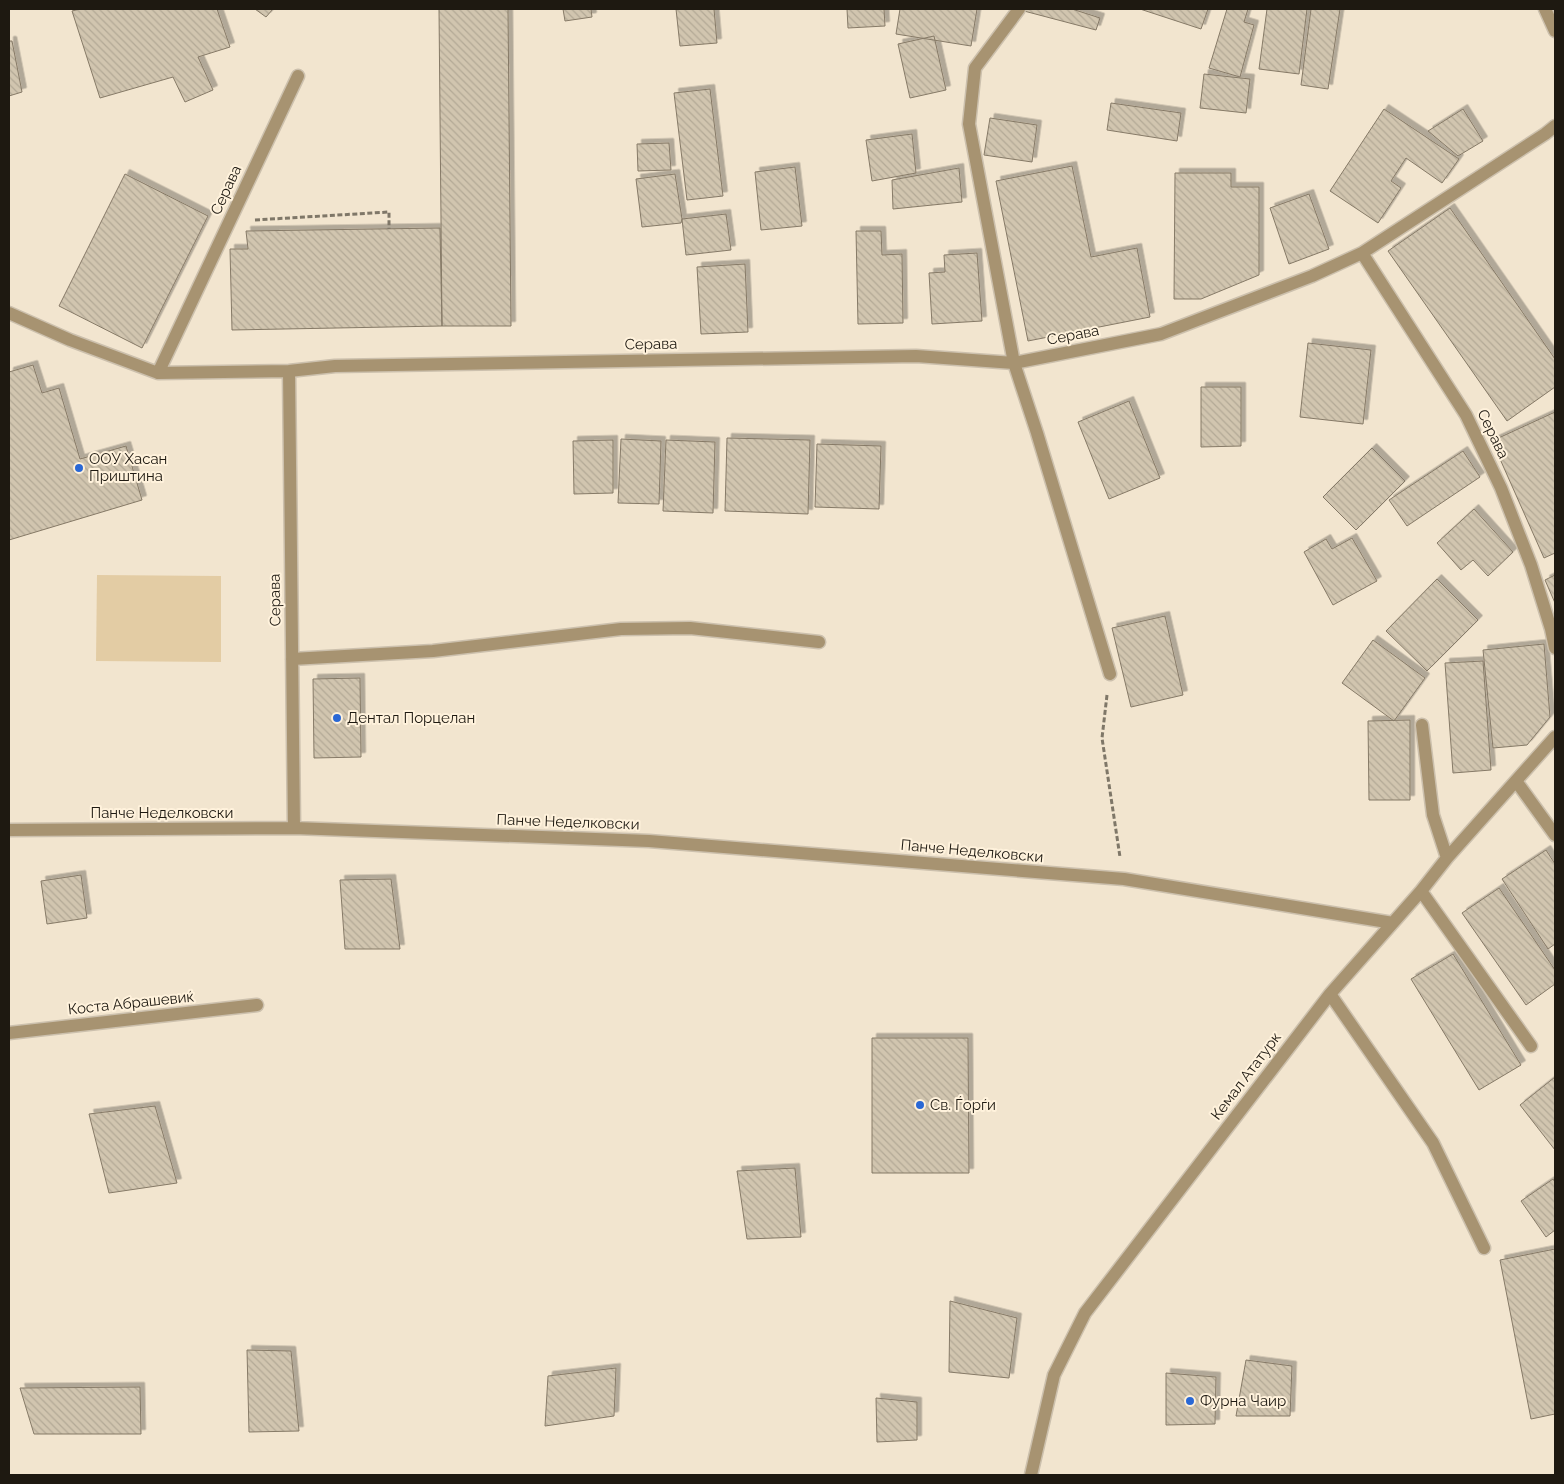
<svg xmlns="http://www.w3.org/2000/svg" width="1564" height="1484" viewBox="0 0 1564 1484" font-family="Raleway,sans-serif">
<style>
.pitch{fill:#e3cca4}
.building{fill:url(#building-back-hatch);stroke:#867a67;filter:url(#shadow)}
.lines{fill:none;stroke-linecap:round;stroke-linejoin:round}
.minor-casing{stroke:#ccc0ad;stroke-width:15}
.path{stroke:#7f7768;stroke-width:3;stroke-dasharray:5 2.5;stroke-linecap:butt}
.minor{stroke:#a79371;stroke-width:12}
.poi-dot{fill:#2a68d5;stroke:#fff2dc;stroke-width:2}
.labels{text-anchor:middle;stroke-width:4;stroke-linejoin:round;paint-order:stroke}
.street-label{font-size:15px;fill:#1e1911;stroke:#fff2dc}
.poi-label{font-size:15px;fill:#1e1911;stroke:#fff2dc;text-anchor:start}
</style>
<defs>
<pattern id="building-back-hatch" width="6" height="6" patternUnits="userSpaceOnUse" patternTransform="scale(1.25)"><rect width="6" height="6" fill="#d1c5af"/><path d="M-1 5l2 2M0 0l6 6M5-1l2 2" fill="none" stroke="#b3a996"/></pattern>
<filter id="shadow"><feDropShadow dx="4.5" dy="-4.5" stdDeviation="0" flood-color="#0004"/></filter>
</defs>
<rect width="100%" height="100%" fill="#f2e5cf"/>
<path class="pitch" d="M97 575 221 576V662L96 661Z"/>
<path class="building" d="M80 9H217L230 47 198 57 213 90 185 102 173 77 100 98 72 11Z
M255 9H273L266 17Z
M439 9H508L511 326H442Z
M563 9H591L592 17 565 21Z
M676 9H714L717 43 680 46Z
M847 9H884L885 26 848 28Z
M900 9H977L971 46 896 34Z
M1025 9H1072L1100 18 1096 30 1024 11Z
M1140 9H1208L1201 29Z
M1227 9H1248L1244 22 1254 25 1240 77 1209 68Z
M1267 9H1307L1299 74 1259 69Z
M1311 9H1340L1328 89 1301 85Z
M934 36 946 90 910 98 898 44Z
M9 41H12L22 92 9 96Z
M1204 74 1250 79 1246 113 1200 108Z
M710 89 723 196 687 200 674 93Z
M1111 103 1181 113 1177 141 1107 130Z
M1384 109 1459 159 1442 183 1406 158 1391 181 1401 188 1378 223 1330 191Z
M1463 109 1483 141 1458 156 1428 131Z
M990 118 1037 125 1032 162 984 155Z
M912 134 916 173 872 181 866 140Z
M669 143 671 170 638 171 637 144Z
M1072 166 1091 257 1137 248 1150 317 1028 341 996 181Z
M795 167 802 226 761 230 755 172Z
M959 168 962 202 893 209 892 180Z
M1175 173H1231V187H1259V275L1201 299H1174Z
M125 174 208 216 142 348 59 306Z
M675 174 682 219 681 223 642 227 636 179Z
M1309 194 1329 249 1289 264 1270 208Z
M1450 208 1555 359V387L1507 421 1388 251Z
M726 214 731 250 686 255 682 219Z
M440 228 442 326 232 330 230 249H248L246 231Z
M856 231H881L882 255 902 254 903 323 858 324Z
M977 253 982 321 932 324 929 273 945 272 944 255Z
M745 264 748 332 701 334 697 267Z
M1308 343 1371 350 1363 424 1300 417Z
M33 365 42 393 59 388 80 459 126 446 142 500 9 540V372Z
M1201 387H1241V446L1201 447Z
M1129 401 1160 478 1109 499 1078 422Z
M1555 412V553L1544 558 1492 441Z
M727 438 810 440 808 514 725 511Z
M621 439 661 441 659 504 618 503Z
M613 440V493L574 494 573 441Z
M666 440 715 442 713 513 663 511Z
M817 444 881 446 879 509 815 507Z
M1372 448 1405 481 1356 530 1323 497Z
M1463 451 1480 477 1407 526 1389 500Z
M1474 509 1513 552 1488 576 1473 560 1461 570 1437 543Z
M1352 538 1377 581 1333 605 1304 552 1326 539 1332 549Z
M1555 575V603L1545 580Z
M1437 579 1478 620 1427 671 1386 631Z
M1165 616 1183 695 1131 707 1112 628Z
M1373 640 1425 678 1394 721 1342 683Z
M1544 644 1550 717 1527 745 1493 748 1483 650Z
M1483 661 1491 770 1453 773 1445 663Z
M360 678 361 757 314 758 313 679Z
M1410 720V800H1369L1368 721Z
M1546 850 1555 864V944L1548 949 1502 879Z
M81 875 87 918 47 924 41 881Z
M391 879 400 949H345L340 880Z
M1499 888 1555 970V984L1526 1005 1462 913Z
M1453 954 1521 1065 1479 1090 1411 979Z
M872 1038H968L969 1173H872Z
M1555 1077V1150L1520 1105Z
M155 1106 177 1183 109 1193 89 1114Z
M795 1168 801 1237 747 1239 737 1171Z
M1553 1179 1555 1182V1230L1546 1237 1521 1201Z
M1555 1249V1414L1531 1419 1500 1260Z
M950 1301 1017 1318 1009 1378 949 1372Z
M247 1350 291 1351 299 1431 249 1432Z
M1246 1360 1292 1366 1290 1416H1236Z
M616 1368 614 1416 545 1426 548 1376Z
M1166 1373 1216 1377 1215 1424 1166 1425Z
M140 1387 141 1434H34L20 1388Z
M876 1398 917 1402V1440L877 1442Z"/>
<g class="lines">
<g class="minor-casing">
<path id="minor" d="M1019 9 975 68 969 124 1014 363 1037 433 1110 674
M1545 9 1555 31
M1362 253 1466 415 1501 488 1531 565 1551 629 1555 648
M9 313 70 340 158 373 289 371 335 366 916 356 1014 363 1161 334 1312 276 1362 253 1545 134 1555 126
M289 371 294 828
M158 373 298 76
M292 659 433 651 621 629 690 628 819 642
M1422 725 1433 815 1447 858
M1516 781 1555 835
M9 830 294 828 649 841 1124 879 1393 923
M1421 891 1531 1046
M1330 994 1433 1143 1484 1248
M9 1033 257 1005
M1031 1475 1054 1375 1085 1313 1330 994 1421 891 1447 858 1555 737"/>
</g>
<path class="path" d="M255 220 389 212V229
M1107 695 1102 738 1120 857"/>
<use href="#minor" class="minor"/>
</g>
<g class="poi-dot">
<circle cx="79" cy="468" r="5"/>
<circle cx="337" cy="718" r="5"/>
<circle cx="920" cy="1105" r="5"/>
<circle cx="1190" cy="1401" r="5"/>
</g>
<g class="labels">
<g class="street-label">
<text transform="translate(226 190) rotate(-65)" y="5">Серава</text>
<text transform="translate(1073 335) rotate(-11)" y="5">Серава</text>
<text transform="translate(651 344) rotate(-1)" y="5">Серава</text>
<text transform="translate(1493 434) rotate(64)" y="5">Серава</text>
<text transform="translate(275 600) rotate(-91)" y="5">Серава</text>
<text x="162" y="818">Панче Неделковски</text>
<text transform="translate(568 822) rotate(2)" y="5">Панче Неделковски</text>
<text transform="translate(972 851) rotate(5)" y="5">Панче Неделковски</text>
<text transform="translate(131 1003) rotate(-6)" y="5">Коста Абрашевиќ</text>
<text transform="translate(1246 1076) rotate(-53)" y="5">Кемал Ататурк</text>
</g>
<g class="poi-label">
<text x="89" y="464">ООУ Хасан<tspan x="89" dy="17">Приштина</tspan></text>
<text x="347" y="723">Дентал Порцелан</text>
<text x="930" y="1110">Св. Ѓорѓи</text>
<text x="1200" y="1406">Фурна Чаир</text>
</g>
</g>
<rect width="1564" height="1484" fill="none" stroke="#1e1911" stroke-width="20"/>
</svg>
